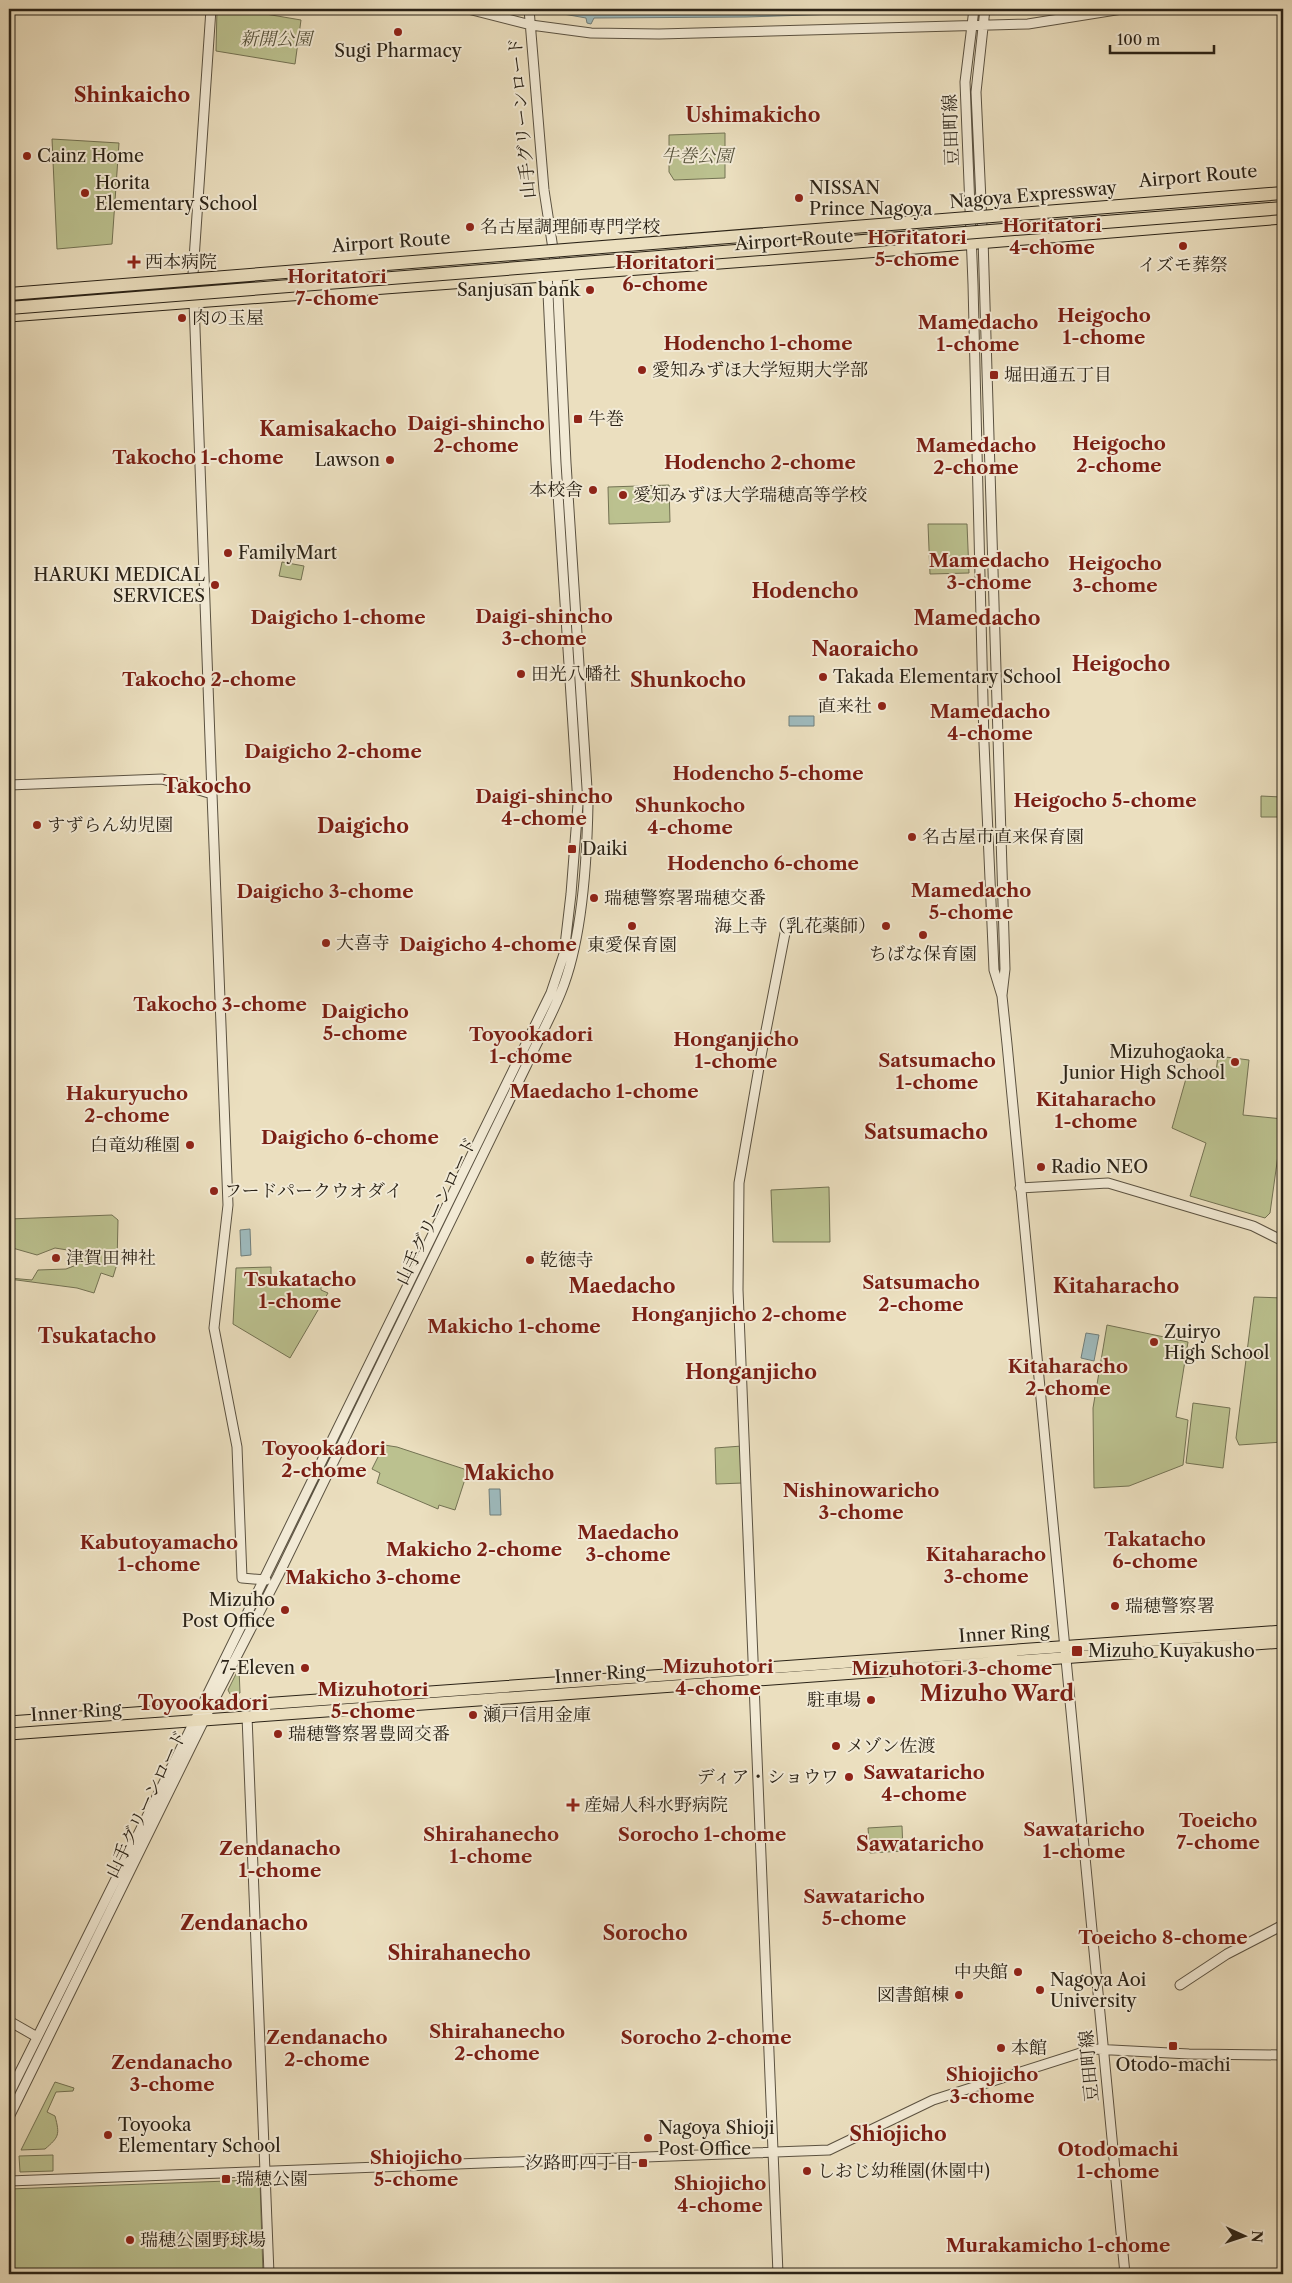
<svg xmlns="http://www.w3.org/2000/svg" width="1292" height="2283" viewBox="0 0 1292 2283" font-family="'Libre Caslon Text','Noto Serif JP',serif">
<style>
.green{fill:#bbc18f;stroke:#737253}
.water{fill:#9ebabd;stroke:#707e7b}
.lines{fill:none;stroke-linecap:round;stroke-linejoin:round}
.shore{stroke:#646e6a;stroke-width:1}
.minor-casing{stroke:#5b5241;stroke-width:11}
.major-casing{stroke:#2b2317;stroke-width:13}
.highway-casing{stroke:#2b2317;stroke-width:14}
.minor{stroke:#f2ead5;stroke-width:9}
.major{stroke:#ebdfbf;stroke-width:11}
.highway{stroke:#ebdfbf;stroke-width:12}
.highway-bridge-casing{stroke:#2b2317;stroke-width:14;stroke-linecap:butt}
.highway-bridge{stroke:#ebdfbf;stroke-width:12}
.poi-dot{fill:#8f2418;stroke:#f2ead5;stroke-width:2}
.labels{text-anchor:middle;stroke-width:4;stroke-linejoin:round;paint-order:stroke}
.park-label{font-size:18px;font-style:italic;fill:#56523b;stroke:#f2ead5}
.poi-label{font-size:18px;fill:#2b2317;stroke:#f2ead5;text-anchor:start}
.street-label{font-size:18px;fill:#2b2317;stroke:#f2ead5}
.neighbourhood-label{font-size:19px;font-weight:bold;fill:#7a1f14;stroke:#f2ead5}
.quarter-label{font-size:20px;font-weight:bold;fill:#7a1f14;stroke:#f2ead5}
.district-label{font-size:22px;font-weight:bold;fill:#7a1f14;stroke:#f2ead5}
</style>
<rect width="100%" height="100%" fill="#ebdfbf"/>
<filter id="stains"><feTurbulence type="fractalNoise" baseFrequency=".004" numOctaves="4"/><feColorMatrix values="0 0 0 0 .2 0 0 0 0 .09 0 0 0 0 .02 0 0 0 .5 -.17"/></filter>
<radialGradient id="worn" r=".72"><stop offset=".6" stop-color="#630" stop-opacity="0"/><stop offset="1" stop-color="#630" stop-opacity=".3"/></radialGradient>
<path class="green" d="M217 9H236L301 20 295 64 216 51Z
M725 133V178L674 180 669 172V135Z
M52 139 119 143 112 244 57 249Z
M669 485 670 522 609 524 608 487Z
M928 524H967L969 573 930 574Z
M282 562 304 566 301 580 279 576Z
M1282 788H1283V817H1261V796L1281 797Z
M1218 1056 1249 1060 1243 1115 1283 1119 1270 1213 1265 1218 1190 1196 1206 1143 1172 1128 1189 1068 1216 1072Z
M829 1187 830 1242H773L771 1190Z
M112 1215 118 1220 117 1264 113 1277 101 1273 94 1293 77 1288 9 1279V1278L32 1280 38 1270 66 1269 79 1264 80 1252 55 1248 37 1255 9 1247V1219Z
M271 1267V1281L317 1280 321 1282V1290L328 1293 290 1358 233 1324 236 1268Z
M1254 1297 1283 1298V1442L1239 1445 1236 1438Z
M1107 1325 1188 1342 1176 1417 1188 1420 1183 1465 1129 1486 1094 1488 1093 1408Z
M1193 1403 1230 1408 1223 1468 1186 1463Z
M384 1445 397 1447 464 1469 467 1473 455 1510 439 1505 438 1509 377 1483 380 1473 372 1469Z
M742 1446 743 1483 716 1484 715 1448Z
M239 1668 240 1693 230 1694 228 1690Z
M902 1826 903 1851 870 1853 868 1828Z
M55 2082 74 2088 73 2091 56 2092 47 2112 55 2116C60 2135 59 2137 45 2149L21 2150Z
M53 2155V2171L20 2172 19 2156Z
M255 2180 260 2182 263 2274H9V2189Z"/>
<path class="water" d="M535 9H994L746 17 594 18 591 24 587 23 586 18Z
M789 716H814V726H789Z
M250 1229 251 1255 241 1256 240 1230Z
M1086 1333 1099 1335 1094 1361 1081 1358Z
M489 1489H500L501 1515H490Z"/>
<g class="lines">
<path class="shore" d="M560 9 590 14 850 9"/>
<g class="minor-casing">
<path id="minor" d="M468 9 531 25 591 33 659 34 1028 24 1122 9
M974 9 965 82 973 284 984 743 994 970 1002 996 1007 1044 1125 2274
M982 223 976 92 985 9
M983 238 1005 969 1002 995
M9 785 162 779 212 794 193 274 211 9
M212 794 228 1205 214 1328 237 1447 242 1578 266 1580
M1020 1188 1108 1183 1253 1226 1283 1241
M247 1716 269 2274
M1180 1985 1227 1954 1283 1925
M9 2021 37 2037
M9 2094 194 1722 551 993 564 954 571 894 578 804 556 463 547 272
M9 2117 210 1708 278 1576 527 1064C538 1040 551 1017 561 992 582 941 587 859 588 804L566 463 557 275 544 190 529 9
M9 2181 829 2150 933 2100 1093 2049 1189 2054 1283 2055
M778 2274 738 1290 739 1183 761 1056 787 923"/>
</g>
<g class="major-casing">
<path id="major" d="M9 316 855 253 1283 218
M9 1722 1283 1631
M9 1734 1283 1642"/>
</g>
<g class="highway-casing">
<path id="highway" d="M692 245 786 240
M99 295 127 292"/>
</g>
<use href="#minor" class="minor"/>
<use href="#major" class="major"/>
<use href="#highway" class="highway"/>
<g class="highway-bridge-casing">
<path id="highway-bridge" d="M9 294 1283 193
M9 308 1283 208"/>
</g>
<use href="#highway-bridge" class="highway-bridge"/>
</g>
<g class="poi-dot">
<circle cx="398" cy="32" r="5"/>
<circle cx="27" cy="156" r="5"/>
<circle cx="85" cy="193" r="5"/>
<circle cx="799" cy="198" r="5"/>
<circle cx="470" cy="227" r="5"/>
<circle cx="1183" cy="246" r="5"/>
<path d="M131.5 254.5h5v5h5v5h-5v5h-5v-5h-5v-5h5z"/>
<circle cx="590" cy="290" r="5"/>
<circle cx="182" cy="318" r="5"/>
<circle cx="642" cy="370" r="5"/>
<rect x="989" y="370" width="10" height="10" rx="2.5"/>
<rect x="573" y="414" width="10" height="10" rx="2.5"/>
<circle cx="390" cy="460" r="5"/>
<circle cx="593" cy="490" r="5"/>
<circle cx="623" cy="495" r="5"/>
<circle cx="228" cy="553" r="5"/>
<circle cx="215" cy="585" r="5"/>
<circle cx="521" cy="674" r="5"/>
<circle cx="823" cy="677" r="5"/>
<circle cx="882" cy="706" r="5"/>
<circle cx="37" cy="825" r="5"/>
<circle cx="912" cy="837" r="5"/>
<rect x="567" y="844" width="10" height="10" rx="2.5"/>
<circle cx="594" cy="898" r="5"/>
<circle cx="632" cy="926" r="5"/>
<circle cx="886" cy="926" r="5"/>
<circle cx="923" cy="935" r="5"/>
<circle cx="326" cy="943" r="5"/>
<circle cx="1235" cy="1062" r="5"/>
<circle cx="190" cy="1145" r="5"/>
<circle cx="1041" cy="1167" r="5"/>
<circle cx="214" cy="1191" r="5"/>
<circle cx="56" cy="1258" r="5"/>
<circle cx="530" cy="1260" r="5"/>
<circle cx="1154" cy="1342" r="5"/>
<circle cx="1115" cy="1606" r="5"/>
<circle cx="285" cy="1610" r="5"/>
<rect x="1071" y="1645" width="12" height="12" rx="2.5"/>
<circle cx="305" cy="1668" r="5"/>
<circle cx="871" cy="1700" r="5"/>
<circle cx="473" cy="1715" r="5"/>
<circle cx="278" cy="1734" r="5"/>
<circle cx="836" cy="1746" r="5"/>
<circle cx="849" cy="1777" r="5"/>
<path d="M570.5 1797.5h5v5h5v5h-5v5h-5v-5h-5v-5h5z"/>
<circle cx="1018" cy="1972" r="5"/>
<circle cx="1040" cy="1990" r="5"/>
<circle cx="959" cy="1995" r="5"/>
<rect x="1168" y="2041" width="10" height="10" rx="2.5"/>
<circle cx="1001" cy="2048" r="5"/>
<circle cx="108" cy="2135" r="5"/>
<circle cx="648" cy="2138" r="5"/>
<rect x="638" y="2158" width="10" height="10" rx="2.5"/>
<circle cx="807" cy="2171" r="5"/>
<rect x="221" y="2174" width="10" height="10" rx="2.5"/>
<circle cx="130" cy="2240" r="5"/>
</g>
<g class="labels">
<g class="park-label">
<text x="276" y="45">新開公園</text>
<text x="697" y="162">牛巻公園</text>
</g>
<g class="poi-label">
<text x="398" y="57" text-anchor="middle">Sugi Pharmacy</text>
<text x="37" y="162">Cainz Home</text>
<text x="95" y="189">Horita<tspan x="95" dy="21">Elementary School</tspan></text>
<text x="809" y="194">NISSAN<tspan x="809" dy="21">Prince Nagoya</tspan></text>
<text x="480" y="233">名古屋調理師専門学校</text>
<text x="145" y="268">西本病院</text>
<text x="1183" y="271" text-anchor="middle">イズモ葬祭</text>
<text x="580" y="296" text-anchor="end">Sanjusan bank</text>
<text x="192" y="324">肉の玉屋</text>
<text x="652" y="376">愛知みずほ大学短期大学部</text>
<text x="1004" y="381">堀田通五丁目</text>
<text x="588" y="425">牛巻</text>
<text x="380" y="466" text-anchor="end">Lawson</text>
<text x="583" y="496" text-anchor="end">本校舎</text>
<text x="633" y="501">愛知みずほ大学瑞穂高等学校</text>
<text x="238" y="559">FamilyMart</text>
<text x="205" y="581" text-anchor="end">HARUKI MEDICAL<tspan x="205" dy="21">SERVICES</tspan></text>
<text x="531" y="680">田光八幡社</text>
<text x="833" y="683">Takada Elementary School</text>
<text x="872" y="712" text-anchor="end">直来社</text>
<text x="47" y="831">すずらん幼児園</text>
<text x="922" y="843">名古屋市直来保育園</text>
<text x="582" y="855">Daiki</text>
<text x="604" y="904">瑞穂警察署瑞穂交番</text>
<text x="876" y="932" text-anchor="end">海上寺（乳花薬師）</text>
<text x="336" y="949">大喜寺</text>
<text x="632" y="951" text-anchor="middle">東愛保育園</text>
<text x="923" y="960" text-anchor="middle">ちばな保育園</text>
<text x="1225" y="1058" text-anchor="end">Mizuhogaoka<tspan x="1225" dy="21">Junior High School</tspan></text>
<text x="180" y="1151" text-anchor="end">白竜幼稚園</text>
<text x="1051" y="1173">Radio NEO</text>
<text x="224" y="1197">フードパークウオダイ</text>
<text x="66" y="1264">津賀田神社</text>
<text x="540" y="1266">乾徳寺</text>
<text x="1164" y="1338">Zuiryo<tspan x="1164" dy="21">High School</tspan></text>
<text x="275" y="1606" text-anchor="end">Mizuho<tspan x="275" dy="21">Post Office</tspan></text>
<text x="1125" y="1612">瑞穂警察署</text>
<text x="1088" y="1657">Mizuho Kuyakusho</text>
<text x="295" y="1674" text-anchor="end">7-Eleven</text>
<text x="861" y="1706" text-anchor="end">駐車場</text>
<text x="483" y="1721">瀬戸信用金庫</text>
<text x="288" y="1740">瑞穂警察署豊岡交番</text>
<text x="846" y="1752">メゾン佐渡</text>
<text x="839" y="1783" text-anchor="end">ディア・ショウワ</text>
<text x="584" y="1811">産婦人科水野病院</text>
<text x="1008" y="1978" text-anchor="end">中央館</text>
<text x="1050" y="1986">Nagoya Aoi<tspan x="1050" dy="21">University</tspan></text>
<text x="949" y="2001" text-anchor="end">図書館棟</text>
<text x="1011" y="2054">本館</text>
<text x="1173" y="2071" text-anchor="middle">Otodo-machi</text>
<text x="118" y="2131">Toyooka<tspan x="118" dy="21">Elementary School</tspan></text>
<text x="658" y="2134">Nagoya Shioji<tspan x="658" dy="21">Post Office</tspan></text>
<text x="633" y="2169" text-anchor="end">汐路町四丁目</text>
<text x="817" y="2177">しおじ幼稚園(休園中)</text>
<text x="236" y="2185">瑞穂公園</text>
<text x="140" y="2246">瑞穂公園野球場</text>
</g>
<g class="street-label">
<text transform="translate(522 118) rotate(-95)" y="6">山手グリーンロード</text>
<text transform="translate(951 130) rotate(-92)" y="6">豆田町線</text>
<text transform="translate(1198 176) rotate(-5)" y="6">Airport Route</text>
<text transform="translate(1033 195) rotate(-5)" y="6">Nagoya Expressway</text>
<text transform="translate(794 240) rotate(-4)" y="6">Airport Route</text>
<text transform="translate(391 242) rotate(-4)" y="6">Airport Route</text>
<text transform="translate(436 1211) rotate(-64)" y="6">山手グリーンロード</text>
<text transform="translate(1004 1633) rotate(-4)" y="6">Inner Ring</text>
<text transform="translate(600 1674) rotate(-4)" y="6">Inner Ring</text>
<text transform="translate(76 1712) rotate(-4)" y="6">Inner Ring</text>
<text transform="translate(146 1804) rotate(-64)" y="6">山手グリーンロード</text>
<text transform="translate(1089 2066) rotate(-95)" y="6">豆田町線</text>
</g>
<g class="neighbourhood-label">
<text x="1052" y="232">Horitatori<tspan x="1052" dy="22">4-chome</tspan></text>
<text x="917" y="244">Horitatori<tspan x="917" dy="22">5-chome</tspan></text>
<text x="665" y="269">Horitatori<tspan x="665" dy="22">6-chome</tspan></text>
<text x="337" y="283">Horitatori<tspan x="337" dy="22">7-chome</tspan></text>
<text x="1104" y="322">Heigocho<tspan x="1104" dy="22">1-chome</tspan></text>
<text x="978" y="329">Mamedacho<tspan x="978" dy="22">1-chome</tspan></text>
<text x="758" y="350">Hodencho 1-chome</text>
<text x="476" y="430">Daigi-shincho<tspan x="476" dy="22">2-chome</tspan></text>
<text x="1119" y="450">Heigocho<tspan x="1119" dy="22">2-chome</tspan></text>
<text x="976" y="452">Mamedacho<tspan x="976" dy="22">2-chome</tspan></text>
<text x="198" y="464">Takocho 1-chome</text>
<text x="760" y="469">Hodencho 2-chome</text>
<text x="989" y="567">Mamedacho<tspan x="989" dy="22">3-chome</tspan></text>
<text x="1115" y="570">Heigocho<tspan x="1115" dy="22">3-chome</tspan></text>
<text x="544" y="623">Daigi-shincho<tspan x="544" dy="22">3-chome</tspan></text>
<text x="338" y="624">Daigicho 1-chome</text>
<text x="209" y="686">Takocho 2-chome</text>
<text x="990" y="718">Mamedacho<tspan x="990" dy="22">4-chome</tspan></text>
<text x="333" y="758">Daigicho 2-chome</text>
<text x="768" y="780">Hodencho 5-chome</text>
<text x="544" y="803">Daigi-shincho<tspan x="544" dy="22">4-chome</tspan></text>
<text x="1105" y="807">Heigocho 5-chome</text>
<text x="690" y="812">Shunkocho<tspan x="690" dy="22">4-chome</tspan></text>
<text x="763" y="870">Hodencho 6-chome</text>
<text x="971" y="897">Mamedacho<tspan x="971" dy="22">5-chome</tspan></text>
<text x="325" y="898">Daigicho 3-chome</text>
<text x="488" y="951">Daigicho 4-chome</text>
<text x="220" y="1011">Takocho 3-chome</text>
<text x="365" y="1018">Daigicho<tspan x="365" dy="22">5-chome</tspan></text>
<text x="531" y="1041">Toyookadori<tspan x="531" dy="22">1-chome</tspan></text>
<text x="736" y="1046">Honganjicho<tspan x="736" dy="22">1-chome</tspan></text>
<text x="937" y="1067">Satsumacho<tspan x="937" dy="22">1-chome</tspan></text>
<text x="604" y="1098">Maedacho 1-chome</text>
<text x="127" y="1100">Hakuryucho<tspan x="127" dy="22">2-chome</tspan></text>
<text x="1096" y="1106">Kitaharacho<tspan x="1096" dy="22">1-chome</tspan></text>
<text x="350" y="1144">Daigicho 6-chome</text>
<text x="300" y="1286">Tsukatacho<tspan x="300" dy="22">1-chome</tspan></text>
<text x="921" y="1289">Satsumacho<tspan x="921" dy="22">2-chome</tspan></text>
<text x="739" y="1321">Honganjicho 2-chome</text>
<text x="514" y="1333">Makicho 1-chome</text>
<text x="1068" y="1373">Kitaharacho<tspan x="1068" dy="22">2-chome</tspan></text>
<text x="324" y="1455">Toyookadori<tspan x="324" dy="22">2-chome</tspan></text>
<text x="861" y="1497">Nishinowaricho<tspan x="861" dy="22">3-chome</tspan></text>
<text x="628" y="1539">Maedacho<tspan x="628" dy="22">3-chome</tspan></text>
<text x="1155" y="1546">Takatacho<tspan x="1155" dy="22">6-chome</tspan></text>
<text x="159" y="1549">Kabutoyamacho<tspan x="159" dy="22">1-chome</tspan></text>
<text x="474" y="1556">Makicho 2-chome</text>
<text x="986" y="1561">Kitaharacho<tspan x="986" dy="22">3-chome</tspan></text>
<text x="373" y="1584">Makicho 3-chome</text>
<text x="718" y="1673">Mizuhotori<tspan x="718" dy="22">4-chome</tspan></text>
<text x="952" y="1675">Mizuhotori 3-chome</text>
<text x="373" y="1696">Mizuhotori<tspan x="373" dy="22">5-chome</tspan></text>
<text x="924" y="1779">Sawataricho<tspan x="924" dy="22">4-chome</tspan></text>
<text x="1218" y="1827">Toeicho<tspan x="1218" dy="22">7-chome</tspan></text>
<text x="1084" y="1836">Sawataricho<tspan x="1084" dy="22">1-chome</tspan></text>
<text x="491" y="1841">Shirahanecho<tspan x="491" dy="22">1-chome</tspan></text>
<text x="702" y="1841">Sorocho 1-chome</text>
<text x="280" y="1855">Zendanacho<tspan x="280" dy="22">1-chome</tspan></text>
<text x="864" y="1903">Sawataricho<tspan x="864" dy="22">5-chome</tspan></text>
<text x="1163" y="1944">Toeicho 8-chome</text>
<text x="497" y="2038">Shirahanecho<tspan x="497" dy="22">2-chome</tspan></text>
<text x="327" y="2044">Zendanacho<tspan x="327" dy="22">2-chome</tspan></text>
<text x="706" y="2044">Sorocho 2-chome</text>
<text x="172" y="2069">Zendanacho<tspan x="172" dy="22">3-chome</tspan></text>
<text x="992" y="2081">Shiojicho<tspan x="992" dy="22">3-chome</tspan></text>
<text x="1118" y="2156">Otodomachi<tspan x="1118" dy="22">1-chome</tspan></text>
<text x="416" y="2164">Shiojicho<tspan x="416" dy="22">5-chome</tspan></text>
<text x="720" y="2190">Shiojicho<tspan x="720" dy="22">4-chome</tspan></text>
<text x="1058" y="2252">Murakamicho 1-chome</text>
</g>
<g class="quarter-label">
<text x="132" y="102">Shinkaicho</text>
<text x="753" y="122">Ushimakicho</text>
<text x="328" y="436">Kamisakacho</text>
<text x="805" y="598">Hodencho</text>
<text x="977" y="625">Mamedacho</text>
<text x="865" y="656">Naoraicho</text>
<text x="1121" y="671">Heigocho</text>
<text x="688" y="687">Shunkocho</text>
<text x="207" y="793">Takocho</text>
<text x="363" y="833">Daigicho</text>
<text x="926" y="1139">Satsumacho</text>
<text x="622" y="1293">Maedacho</text>
<text x="1116" y="1293">Kitaharacho</text>
<text x="97" y="1343">Tsukatacho</text>
<text x="751" y="1379">Honganjicho</text>
<text x="509" y="1480">Makicho</text>
<text x="203" y="1710">Toyookadori</text>
<text x="920" y="1851">Sawataricho</text>
<text x="244" y="1930">Zendanacho</text>
<text x="645" y="1940">Sorocho</text>
<text x="459" y="1960">Shirahanecho</text>
<text x="898" y="2141">Shiojicho</text>
</g>
<g class="district-label">
<text x="997" y="1701">Mizuho Ward</text>
</g>
</g>
<rect width="1292" height="2283" fill="none" stroke="#ebdfbf" stroke-width="30"/>
<rect x="10" y="10" width="1272" height="2263" fill="none" stroke="#2b2317" stroke-width="2.5"/>
<rect x="15" y="15" width="1262" height="2253" fill="none" stroke="#2b2317"/>
<g transform="translate(1244 2236) rotate(93)" stroke="#f2ead5" stroke-width="4" paint-order="stroke">
<path d="M0-4L9 19L0 12L-9 19Z" fill="#2b2317"/>
<text y="-8" font-size="14" font-weight="bold" text-anchor="middle" fill="#2b2317">N</text>
</g>
<path d="M1110 45v8h104v-8" fill="none" stroke="#2b2317" stroke-width="2.5"/>
<text x="1117" y="45" font-size="15" fill="#2b2317" stroke="#f2ead5" stroke-width="4" paint-order="stroke">100 m</text>
<rect width="100%" height="100%" filter="url(#stains)"/>
<rect width="100%" height="100%" fill="url(#worn)"/>
</svg>
